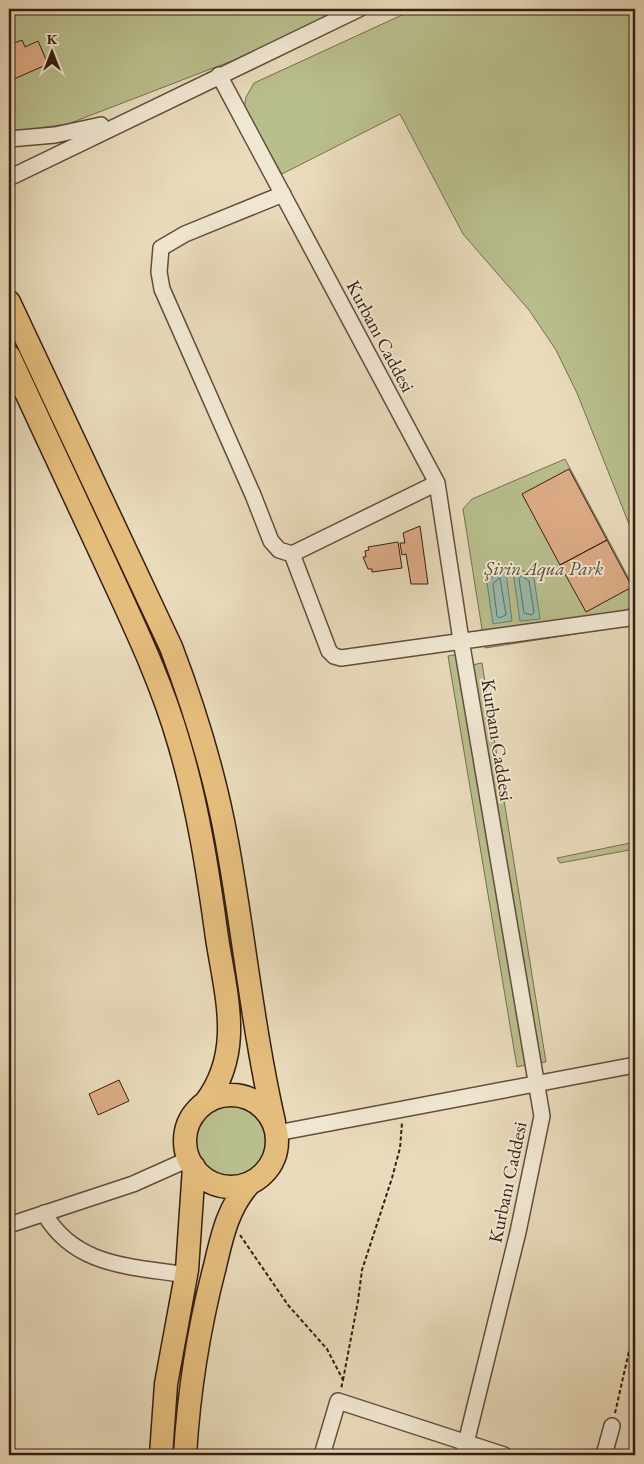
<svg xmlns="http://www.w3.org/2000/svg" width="644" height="1464" viewBox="0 0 644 1464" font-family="'EB Garamond',serif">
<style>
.green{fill:#b9be8d;stroke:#776e50}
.water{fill:#98bbac;stroke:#707c6e}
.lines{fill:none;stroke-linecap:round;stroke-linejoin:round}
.shore{stroke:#666c5f;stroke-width:1}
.building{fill:#ddac86;stroke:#351e12}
.minor-casing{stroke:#624d3c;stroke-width:18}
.highway-casing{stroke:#351e12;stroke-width:25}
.path{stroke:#351e12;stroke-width:2;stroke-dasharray:4 2.5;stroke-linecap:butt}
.minor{stroke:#f0e7d2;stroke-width:15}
.highway{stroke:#e4bd7d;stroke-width:22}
.labels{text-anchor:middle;stroke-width:4;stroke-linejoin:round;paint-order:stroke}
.street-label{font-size:19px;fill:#351e12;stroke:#f0e7d2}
.park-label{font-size:19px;font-style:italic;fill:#5d4e37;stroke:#f0e7d2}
</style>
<rect width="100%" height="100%" fill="#e8daba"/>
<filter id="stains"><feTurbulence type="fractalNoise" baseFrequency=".004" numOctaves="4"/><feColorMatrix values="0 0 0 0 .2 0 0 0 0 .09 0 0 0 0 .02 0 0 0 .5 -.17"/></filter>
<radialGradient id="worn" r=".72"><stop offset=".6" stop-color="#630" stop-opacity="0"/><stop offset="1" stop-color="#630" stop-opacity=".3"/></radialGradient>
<path class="green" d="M9 9H349L247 55 68 124 15 131H9Z
M415 9H635V539L577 393 556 350 529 310 463 234 400 114 282 174 244 109 246 97 254 83Z
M565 459 635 590V623L633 625 485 648 463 509 472 499Z
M459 654 526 1065 517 1067 448 656Z
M482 663 546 1062 540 1063 472 665Z
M635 842V849L560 863 557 858Z
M195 1141a36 36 0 1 1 72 0a36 36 0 1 1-72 0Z"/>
<path class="water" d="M525 571 534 578 540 619 520 621 513 572Z
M506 572 512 621 493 624 487 583 495 574Z"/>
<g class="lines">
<path class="shore" d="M522 576 529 581 534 612 532 615 524 613 519 579Z
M500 578 506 615 499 618 497 616 493 584Z"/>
</g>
<path class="building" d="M22 40 25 47 38 41 48 64 14 79 9 68V43L12 44Z
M569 469 607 540 560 565 522 494Z
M420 526 428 584H411L406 554 402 555 400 543H405L403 533Z
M607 540 632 587 586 612 560 565Z
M398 542 402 568 372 572V569H368L363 557H366L365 551 369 550 368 547Z
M119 1080 129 1101 98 1115 89 1094Z"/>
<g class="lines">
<g class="minor-casing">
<path id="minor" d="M219 75 437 483 461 640 542 1116 518 1232 463 1455
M9 139 55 135 101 125
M9 178 359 9
M283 194 185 234 161 248 159 272 162 289 253 495 271 541 279 550 292 554
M437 483 292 554 329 651 334 656 341 658 629 618 635 615
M277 1133 635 1065
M44 1213C75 1267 131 1266 186 1275
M9 1225 133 1184 189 1159
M322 1455 338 1401 504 1455
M604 1455 612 1426"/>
</g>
<g class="highway-casing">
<path id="highway" d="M9 302 171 647C195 710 215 775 227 842 244 935 253 1030 274 1122
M9 356C41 425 73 494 105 562 132 621 161 680 179 743 198 807 208 872 217 938 226 996 244 1052 205 1103
M185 1141a46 46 0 1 1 92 0a46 46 0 1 1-92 0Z
M161 1455 166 1384 187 1270 194 1167
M185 1455C189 1389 198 1331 215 1266 222 1236 228 1207 250 1183"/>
</g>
<path class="path" d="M240 1235 288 1305 327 1349 343 1380 341 1389
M343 1380 358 1301 362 1270 392 1178 400 1148 402 1123
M615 1413 635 1325"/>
<use href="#minor" class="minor"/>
<use href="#highway" class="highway"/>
</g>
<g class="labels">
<g class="street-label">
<text transform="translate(381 336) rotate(62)" y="7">Kurbanı Caddesi</text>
<text transform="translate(498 740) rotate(81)" y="7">Kurbanı Caddesi</text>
<text transform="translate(507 1182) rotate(-78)" y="7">Kurbanı Caddesi</text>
</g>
<g class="park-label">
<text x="544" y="575">Şirin Aqua Park</text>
</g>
</g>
<rect width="644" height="1464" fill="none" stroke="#e8daba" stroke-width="30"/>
<rect x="10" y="10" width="624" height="1444" fill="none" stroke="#351e12" stroke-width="2.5"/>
<rect x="15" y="15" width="614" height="1434" fill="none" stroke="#351e12"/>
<g transform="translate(52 52)" stroke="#f0e7d2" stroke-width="4" paint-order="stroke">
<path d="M0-4L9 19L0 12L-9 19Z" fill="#351e12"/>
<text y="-8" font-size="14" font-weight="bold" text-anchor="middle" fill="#351e12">K</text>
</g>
<rect width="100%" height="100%" filter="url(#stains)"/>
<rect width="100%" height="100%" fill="url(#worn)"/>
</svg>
